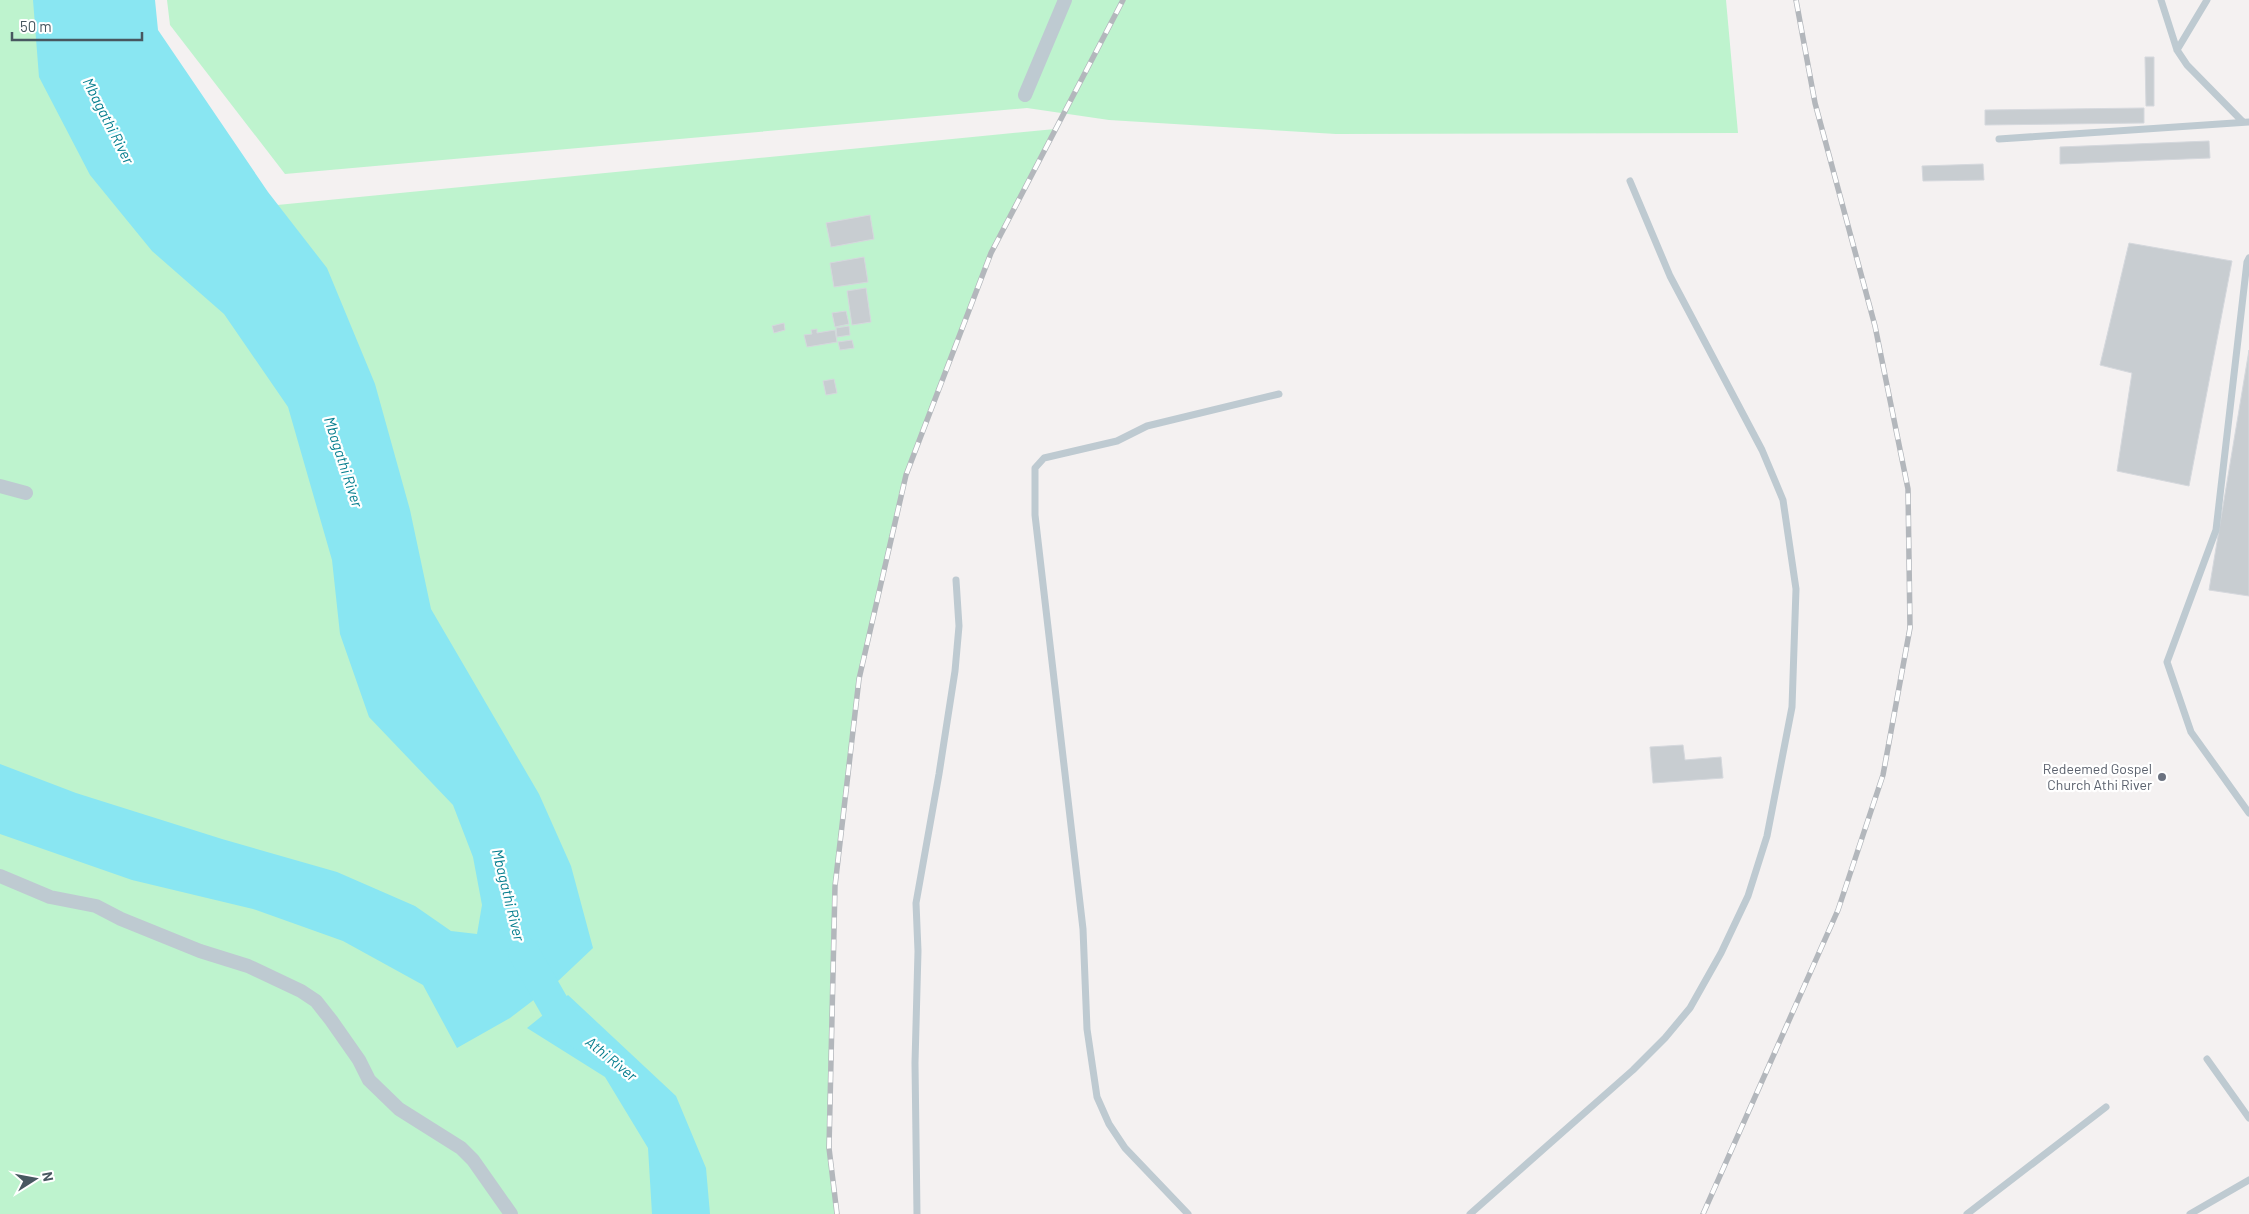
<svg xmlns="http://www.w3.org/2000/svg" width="2249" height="1214" viewBox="0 0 2249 1214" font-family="Barlow,sans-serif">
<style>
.green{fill:#bef3ce}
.water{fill:#89e6f2}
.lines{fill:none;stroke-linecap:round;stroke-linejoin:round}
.river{stroke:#89e6f2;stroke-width:31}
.building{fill:#c8cdd1;stroke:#d5d8dd}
.service{stroke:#becad1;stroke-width:7}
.minor{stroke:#becad1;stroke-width:14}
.rail-casing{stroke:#b3b7bc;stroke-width:5.5}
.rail{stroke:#fff;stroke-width:4;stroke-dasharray:11;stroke-linecap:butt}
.worship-dot{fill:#6b7280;stroke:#fff;stroke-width:2}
.labels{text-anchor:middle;stroke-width:4.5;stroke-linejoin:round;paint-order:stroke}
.worship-label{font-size:14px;fill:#5b616d;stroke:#fff;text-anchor:end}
.water-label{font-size:15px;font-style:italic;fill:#067e8e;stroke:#fff}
</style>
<rect width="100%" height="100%" fill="#f4f1f1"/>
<path class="green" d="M0 0H58L267 206 1055 129 991 253 906 475 859 679 835 886 829 1148 837 1214H0Z
M167 0H1726L1738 133 1336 134 1109 120 1027 108 285 174 170 25Z"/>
<path class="water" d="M33 0H155L158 30 268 192 327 268 375 384 410 510 431 609 539 794 571 866 593 948 556 983 510 1018 457 1048 423 985 343 941 253 909 132 880 0 834V764L76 793 222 839 337 872 415 906 451 931 477 934 482 905 473 857 453 805 369 717 340 634 332 560 288 407 224 314 152 251 90 175 39 77Z
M568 995 676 1096 706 1168 710 1214H652L648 1148 605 1077 527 1028Z"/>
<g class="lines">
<path class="river" d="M524 953 562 1019 583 1036"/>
</g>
<path class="building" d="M2145 57H2154V106H2146Z
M2144 108V123L1985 125V110Z
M2209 141 2210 158 2060 164V147Z
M1983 164 1984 180 1923 181 1922 166Z
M870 215 874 239 831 247 826 223Z
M2129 243 2232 261 2189 486 2117 471 2132 373 2100 365Z
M864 257 868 282 834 287 830 263Z
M866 288 871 322 852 325 847 291Z
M846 311 849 324 835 327 832 313Z
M784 323 785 330 774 333 772 326Z
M849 326 850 335 837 337 836 328Z
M817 329V333L835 330 837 342 807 347 804 335 812 334 811 330Z
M852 340 854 348 840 350 838 342Z
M2249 350V596L2209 590Z
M834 379 837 393 826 395 823 381Z
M1683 745 1685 760 1721 757 1723 778 1653 783 1650 747Z"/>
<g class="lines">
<path class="service" d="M2161 0 2177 50 2187 65 2243 122
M2177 50 2207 0
M1999 139 2249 122
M2249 258 2247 262 2216 530 2167 662 2191 732 2249 813
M2207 1059 2249 1118
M917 1214 915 1063 918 951 916 903 939 774 955 671 959 626 956 580
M1188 1214 1125 1148 1109 1124 1097 1097 1087 1029 1083 929 1035 515V468L1044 458 1117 441 1147 426 1279 394
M1470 1214 1633 1070 1665 1038 1690 1008 1721 953 1748 896 1767 836 1792 707 1796 589 1783 500 1762 450 1670 276 1630 181
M1967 1214 2106 1107
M2190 1214 2249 1180"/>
<path class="minor" d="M1025 95 1065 0
M0 486 26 493
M0 876 50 897 96 906 121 919 200 951 248 966 301 991 316 1001 331 1020 359 1060 369 1080 399 1109 461 1148 473 1160 511 1214"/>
<g class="rail-casing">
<path id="rail" d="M837 1214 829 1148 835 886 859 679 906 475 991 253 1123 0
M1703 1214 1838 910 1883 775 1910 628 1908 489 1875 326 1815 103 1796 0"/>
</g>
<use href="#rail" class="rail"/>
</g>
<circle class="worship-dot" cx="2162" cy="777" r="5"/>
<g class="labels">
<g class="worship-label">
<text x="2152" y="774">Redeemed Gospel<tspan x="2152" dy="16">Church Athi River</tspan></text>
</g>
<g class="water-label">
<text transform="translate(108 121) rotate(63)" y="5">Mbagathi River</text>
<text transform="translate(343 462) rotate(72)" y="5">Mbagathi River</text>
<text transform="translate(508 895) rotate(76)" y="5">Mbagathi River</text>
<text transform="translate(611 1059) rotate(39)" y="5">Athi River</text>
</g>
</g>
<g transform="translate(35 1179) rotate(79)" stroke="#ffffff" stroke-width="4" paint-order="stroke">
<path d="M0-4L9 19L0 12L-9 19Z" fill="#485760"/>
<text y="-8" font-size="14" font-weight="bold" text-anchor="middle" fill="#485760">N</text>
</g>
<path d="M12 32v8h130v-8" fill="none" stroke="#485760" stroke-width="2.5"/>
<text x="20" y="32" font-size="15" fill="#485760" stroke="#ffffff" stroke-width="4" paint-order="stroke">50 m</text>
</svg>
